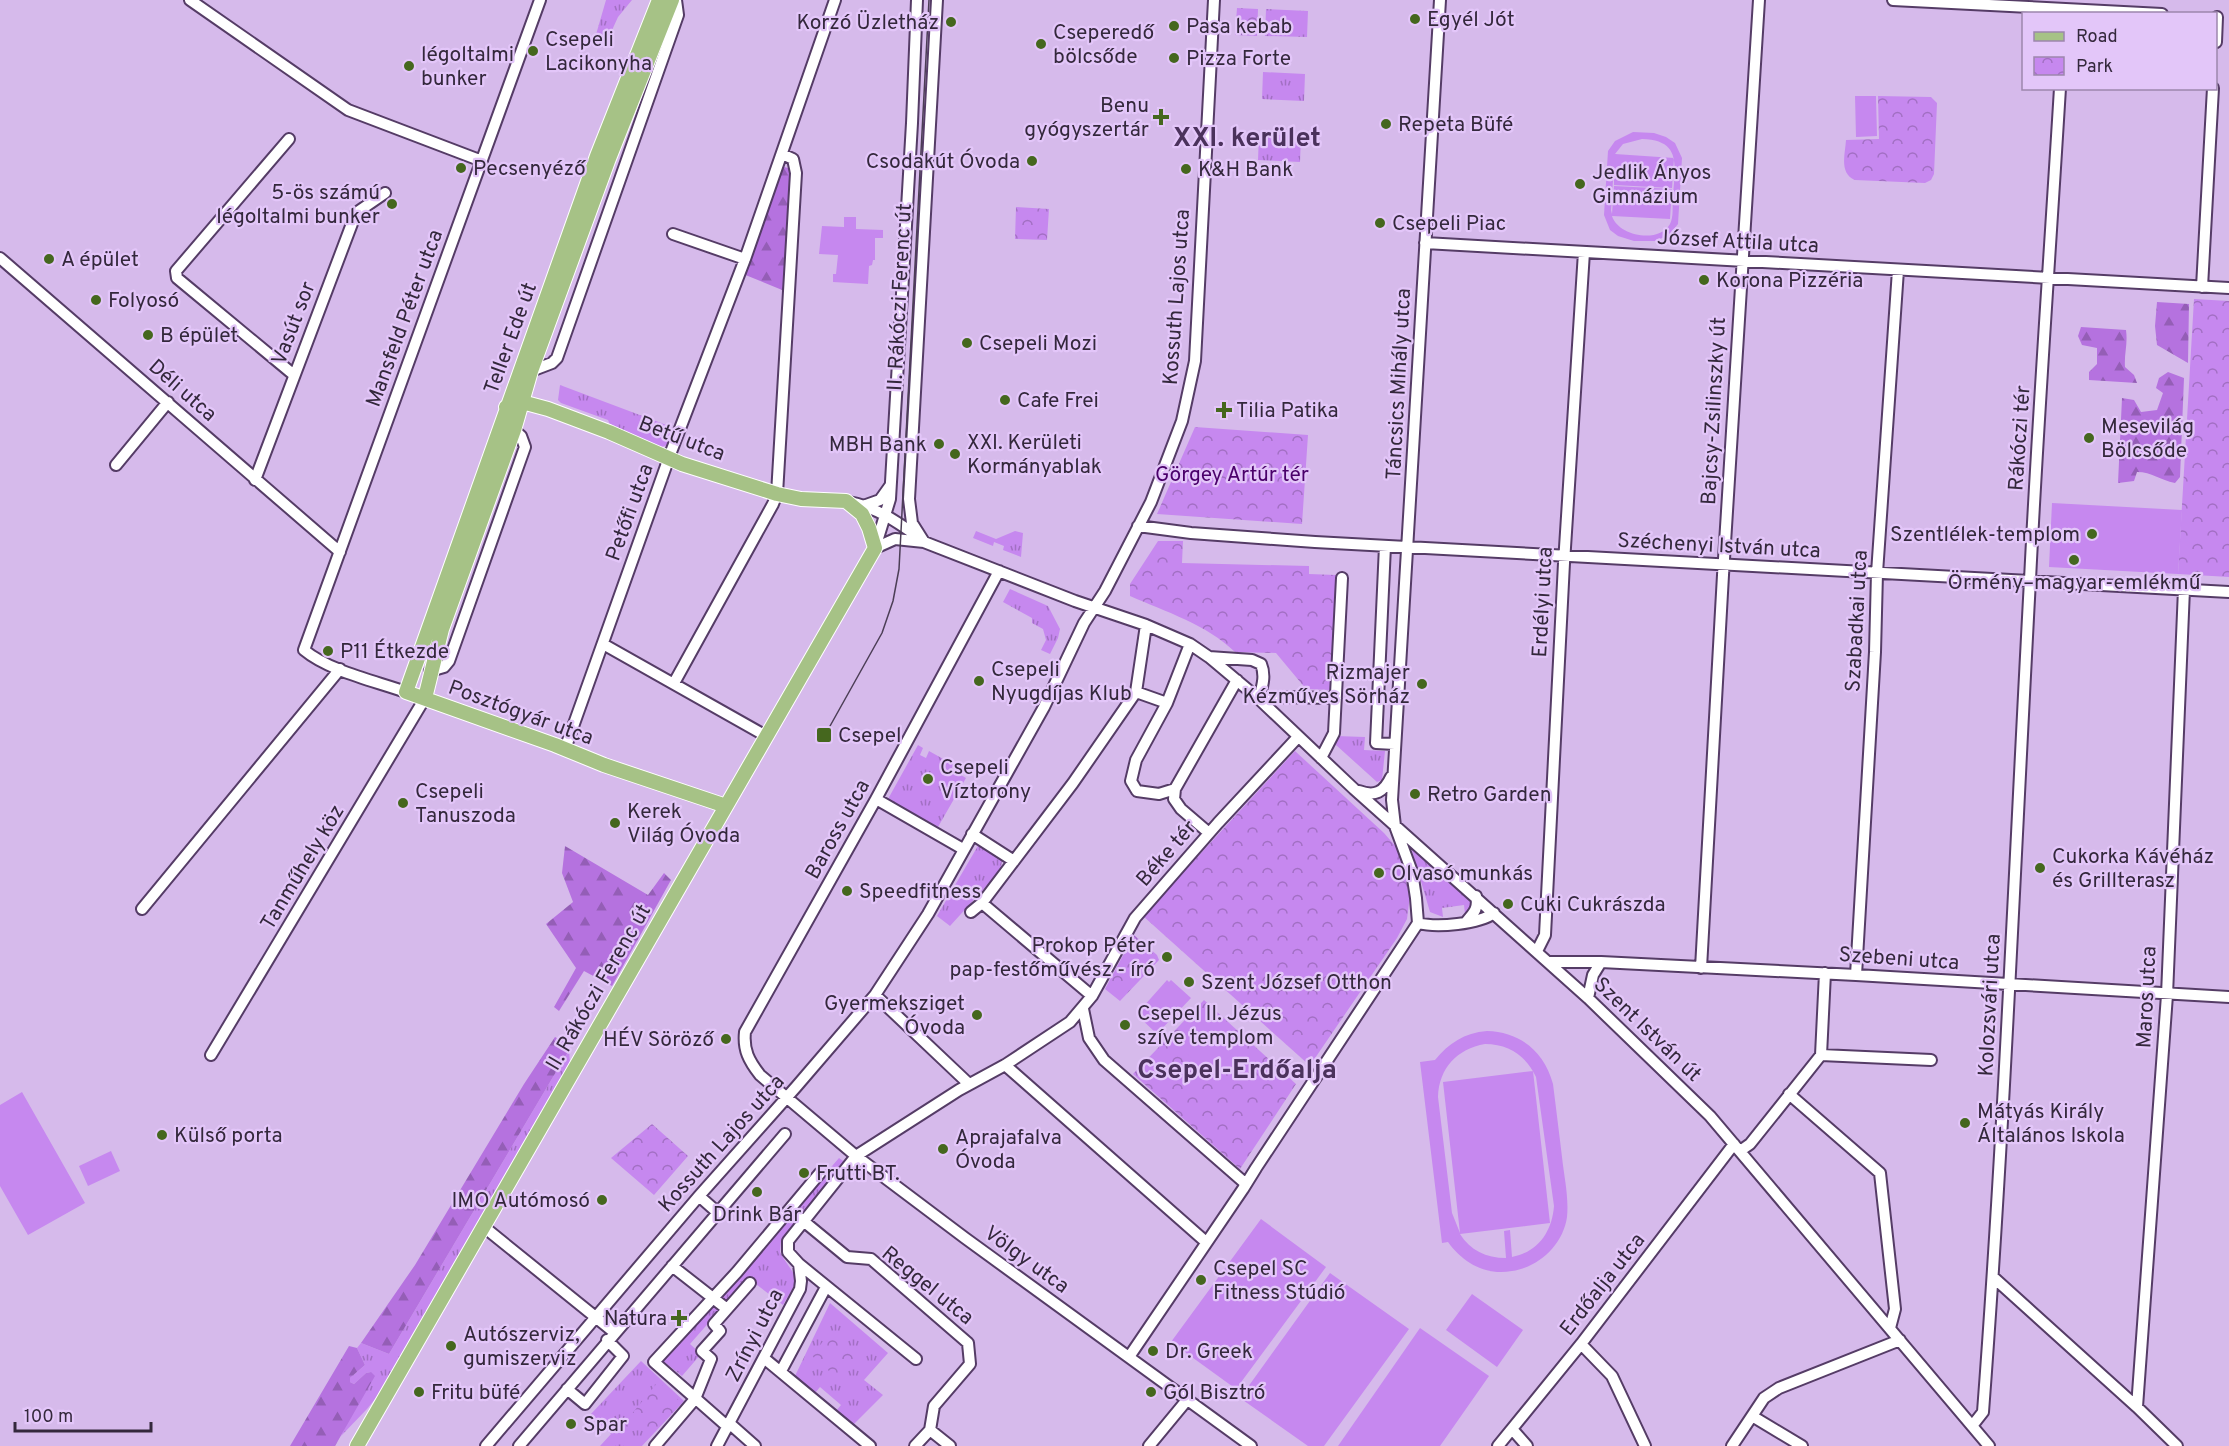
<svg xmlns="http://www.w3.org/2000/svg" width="2229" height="1446" viewBox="0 0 2229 1446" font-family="Overpass,sans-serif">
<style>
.grass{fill:url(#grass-tufts)}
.forest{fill:url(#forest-firs)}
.park{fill:url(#park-crowns)}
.garden{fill:#c688ef;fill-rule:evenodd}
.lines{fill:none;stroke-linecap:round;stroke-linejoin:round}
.minor-casing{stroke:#553c66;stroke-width:14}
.major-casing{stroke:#fff;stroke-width:16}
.minor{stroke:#fff;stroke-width:10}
.major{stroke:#a6c286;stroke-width:14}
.tram{stroke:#4c3e56;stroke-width:1.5}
.poi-dot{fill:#45671e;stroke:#e3c6f9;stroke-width:2}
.labels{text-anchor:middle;stroke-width:4.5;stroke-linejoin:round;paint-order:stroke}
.poi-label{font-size:21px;fill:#34283c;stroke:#e3c6f9;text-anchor:start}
.street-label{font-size:21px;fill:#34283c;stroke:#e3c6f9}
.park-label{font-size:21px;fill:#4a006a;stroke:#e3c6f9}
.district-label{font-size:27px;font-weight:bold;fill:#4b325c;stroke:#e3c6f9}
</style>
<defs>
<pattern id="grass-tufts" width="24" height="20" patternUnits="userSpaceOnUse" patternTransform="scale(1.5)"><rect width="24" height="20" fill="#c688ef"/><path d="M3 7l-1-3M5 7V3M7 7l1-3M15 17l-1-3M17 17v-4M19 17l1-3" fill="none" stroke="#a26fc3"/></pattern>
<pattern id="forest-firs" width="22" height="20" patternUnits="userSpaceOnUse" patternTransform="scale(1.5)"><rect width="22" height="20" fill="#b572df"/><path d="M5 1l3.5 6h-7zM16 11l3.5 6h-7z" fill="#945eb6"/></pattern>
<pattern id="park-crowns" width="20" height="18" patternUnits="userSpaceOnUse" patternTransform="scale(1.5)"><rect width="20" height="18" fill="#c688ef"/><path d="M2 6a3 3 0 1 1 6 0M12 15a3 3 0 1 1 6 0" fill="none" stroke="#a26fc3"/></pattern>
</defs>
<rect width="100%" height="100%" fill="#d6baeb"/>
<path class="grass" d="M606 0H632L618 17 608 39 601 44 595 38Z
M1266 9 1308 11 1307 37 1265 36Z
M1263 72 1305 74 1304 101 1262 99Z
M1259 134 1301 136 1300 162 1258 160Z
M560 385 669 426 674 429 668 445 658 448 610 425 608 420 561 403 558 400Z
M976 531 996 539 1015 531 1023 533 1021 557 1003 550 1004 546 994 542 993 546 973 538Z
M1010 589 1048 606 1060 629 1058 638 1050 654 1041 650 1046 640 1043 629 1032 623V618L1003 602Z
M1336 736 1365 737 1364 750 1385 751 1382 780 1377 782 1336 745Z
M918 745 923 748 920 755 926 758 929 751 954 765 951 769 966 778 938 827 888 799Z
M979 844 1002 859 1001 870 950 926 937 916Z
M1410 844 1475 902 1469 914H1465L1464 905 1442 908 1443 917 1430 912Z
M569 1050 570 1063 385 1387 367 1409 341 1436 371 1372 366 1373 354 1384 350 1382V1378L365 1365 357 1348 361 1343 389 1354Z
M839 1158 846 1163 781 1241 780 1252C797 1283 803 1271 783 1305L748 1278 690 1344 701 1354 682 1376 663 1361Z
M830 1303 888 1353 864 1380 883 1395 853 1425 836 1411 841 1405 820 1387 815 1393 795 1376Z
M641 1361 684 1401 642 1446H600L611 1434 590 1415Z"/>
<path class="forest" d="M784 167 792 169 787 292 743 274 781 170Z
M2157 302 2189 304 2188 363 2157 345 2155 326Z
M2081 327 2126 330C2128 344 2124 354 2125 367L2134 375 2137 383 2089 380V372L2097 364V348L2082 345 2078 336Z
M2168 372 2184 378 2180 477 2175 483C2160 480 2152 472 2137 472L2134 481 2118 483 2122 398 2134 400 2141 412 2157 410 2163 393 2156 388 2159 378Z
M565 846 648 895 664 873 671 880 612 986 584 971 559 1011 554 1007 576 968 546 924 573 902 562 873Z
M555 1037 564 1042 569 1050 389 1354 361 1343 415 1265 524 1084Z
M349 1346 357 1348 365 1365 350 1378V1382L354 1384 366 1373 371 1372 375 1376 335 1446H290Z"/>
<path class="park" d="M1237 8 1258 9 1257 36 1235 35Z
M1878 96 1931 97 1937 103 1934 174 1931 180 1925 183 1855 180C1839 173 1845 155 1846 140L1879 139Z
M1016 207 1049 209 1047 240 1015 239Z
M2194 299 2229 301V577L2178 574Z
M1195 427 1308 435 1302 524 1157 514Z
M1158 541H1183L1182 563 1309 566V574L1336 575 1330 690 1306 689 1276 653 1235 652C1206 624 1166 612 1130 596V584Z
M1295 751 1384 833 1397 848 1410 895 1407 919 1397 938 1311 1064H1308L1143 916Z
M1134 935 1157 955 1159 960 1120 1001 1105 989Z
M1204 1000 1296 1084 1240 1169 1133 1074Z
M652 1124 688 1156 654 1195 611 1158Z
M829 1335 856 1359 838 1379 811 1355Z
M658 1382 682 1403 657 1429 617 1432Z"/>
<path class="garden" d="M1855 96H1876L1877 136 1856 137Z
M1633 132 1654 133 1666 137 1675 143 1682 158 1678 224 1670 234 1656 241H1634L1618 236 1610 230 1604 215 1608 151 1615 141ZM1642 139C1682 140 1675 166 1673 196 1672 204 1674 217 1670 224 1659 244 1618 236 1612 216L1670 219 1672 189 1614 186 1612 214 1611 210 1614 165V185L1672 188 1674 158 1615 154 1623 144Z
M844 217H856V229L883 230V238H875V260H873L872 265 869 266 868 284 833 282V274H836L838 255 819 254 822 226 844 227Z
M2052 503 2182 510 2178 574 2049 567Z
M1167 980 1169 982 1171 980 1191 998 1157 1034 1138 1016 1143 1007Z
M1195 1017 1233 1052 1211 1076 1173 1041Z
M1487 1031C1520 1032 1544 1051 1553 1084 1556 1108 1559 1132 1562 1157 1564 1176 1569 1197 1567 1217 1563 1245 1539 1267 1512 1271 1486 1276 1463 1263 1448 1242L1442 1243 1420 1062 1435 1060C1449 1043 1464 1033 1487 1031ZM1485 1044C1509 1044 1526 1056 1536 1077L1554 1206C1552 1232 1538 1252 1512 1257L1510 1230 1504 1231 1506 1258C1486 1258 1470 1250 1460 1234L1550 1223 1533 1071 1443 1082 1460 1233 1452 1213 1438 1097C1439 1068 1457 1049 1485 1044Z
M22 1092 85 1203 28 1235 0 1186V1105Z
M111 1151 120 1171 88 1186 79 1166Z
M1261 1219 1326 1267 1236 1389 1171 1342Z
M1330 1273 1409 1329 1324 1446H1308L1240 1398Z
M1472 1294 1523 1330 1497 1367 1446 1330Z
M1420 1328 1489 1376 1440 1446H1338Z"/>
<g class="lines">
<g class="minor-casing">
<path id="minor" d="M190 0 348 110 482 161
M1893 0 2162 14
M2216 42 2217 17
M289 139 176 271 177 278 294 375
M673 234 745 259
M1425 243 2229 288
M0 258 340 552
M2202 287 2213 88
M531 371 552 363 557 358 678 15 676 0
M116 465 168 402
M255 480 356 213 385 193
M848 502C874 506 896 521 917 536
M866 505 880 500 890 486
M1138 526 1191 533 1315 542 2229 592
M924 542 912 523 909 499 937 0
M1385 546 1376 743 1395 744
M875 548 895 539 924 542 1075 601 1146 625 1190 644 1209 657 1259 699 1354 789 1588 998 1710 1116 1989 1446
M875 548 890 499 912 123 917 0
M999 571 876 799 745 1032C743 1050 749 1061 760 1075L856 1156 965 1238 1251 1446
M603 644 766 736
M1209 657 1252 660 1261 664C1266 676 1262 687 1259 699
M430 671 444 667 449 661 525 447 521 436 514 430
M674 683 773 504 777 494 796 173 793 159 782 154
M406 692C375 681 329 671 304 650L540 0
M1136 692 1146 625
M1259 699 1277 697 1336 698
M565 749 671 452 745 259 835 0
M1321 758 1334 733 1342 578
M1175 789 1159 794 1137 791 1131 781 1136 760 1167 703 1190 644
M1359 791C1375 797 1384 792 1391 777
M876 799 963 849
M1209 833 1181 809 1174 799 1175 789 1237 680
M972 834 1014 861
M982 903 1092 996
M142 909 340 669
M971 912 982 903 1073 783 1136 692 1167 703
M1466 922C1474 913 1479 908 1476 896
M1418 923 1416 898 1412 872 1395 826 1392 800 1440 0
M1418 923C1437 928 1479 924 1494 913
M1537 951 1545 935 1564 563 1584 252
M1549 962H1601L1856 975 2229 997
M1701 968 1723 575 1759 0
M1856 975 1875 652 1877 573 1898 270
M875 995 969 1084
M1588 998 1593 975 1601 962
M1083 1009 1089 1038 1104 1060 1246 1184
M211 1055 425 698
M1821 1055 1825 973
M1005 1065 1206 1242
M1789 1094 1880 1173 1895 1309 1890 1328
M1740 1151 1750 1144 1821 1055 1931 1060
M699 1196 717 1212
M790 1210 847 1257 871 1259 968 1343 970 1364 934 1406 930 1430
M484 1227 614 1332
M799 1264 916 1359
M672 1266 727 1309
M1993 1277 2137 1407 2177 1446
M1581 1344 1612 1376 1645 1446
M1129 1357 1243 1189 1256 1168 1418 923
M765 1359 870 1446
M781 1371 826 1287
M567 1389 585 1404 623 1356 607 1340
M2137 1407 2167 995 2184 589
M1752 1416 1802 1446
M729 1423 755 1446
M1972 1426 1983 1412C2004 1135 2015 858 2030 580 2038 416 2050 253 2060 88
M728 1427 654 1362 737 1272 820 1173
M1512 1429 1527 1446
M930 1430 950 1446
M486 1446 699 1196 796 1087 875 995 928 914 1044 707 1084 623 1105 591 1151 502 1182 421 1195 361 1214 0
M519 1446 785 1134
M655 1446 695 1399 711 1359 702 1351 720 1331 714 1324 750 1283
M717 1446 800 1289 801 1281 799 1264 788 1252V1241L856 1156 959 1090 1005 1065 1070 1022 1092 996 1135 918 1218 823 1298 737
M915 1446 930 1430
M1149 1446 1187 1400
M1498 1446 1581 1344 1734 1144
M1732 1446 1764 1398 1779 1388 1900 1340"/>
</g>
<g class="major-casing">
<path id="major" d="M659 0 597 156 406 692 555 745 604 765 726 806
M425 698 442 629 514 430 531 371 608 161 672 0
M357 1446 875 548 869 528 862 514 846 501 801 499 777 494 682 464 609 432 548 409 522 402 512 403 506 407"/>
</g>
<use href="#minor" class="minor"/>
<use href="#major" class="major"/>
<path class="tram" d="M825 735 882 633 893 601 899 569 929 0"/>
</g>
<g class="poi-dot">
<circle cx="1415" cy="19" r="6"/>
<circle cx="951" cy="22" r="6"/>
<circle cx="1174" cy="26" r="6"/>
<circle cx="1041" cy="44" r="6"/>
<circle cx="533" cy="51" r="6"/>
<circle cx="1174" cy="58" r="6"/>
<circle cx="409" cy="66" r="6"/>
<path d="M1158 108h6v6h6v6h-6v6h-6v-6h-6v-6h6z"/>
<circle cx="1386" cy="124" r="6"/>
<circle cx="1032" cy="161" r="6"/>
<circle cx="461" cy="168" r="6"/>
<circle cx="1186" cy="169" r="6"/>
<circle cx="1580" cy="184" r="6"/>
<circle cx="392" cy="204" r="6"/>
<circle cx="1380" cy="223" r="6"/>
<circle cx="49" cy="259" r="6"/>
<circle cx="1704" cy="280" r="6"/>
<circle cx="96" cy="300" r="6"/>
<circle cx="148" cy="335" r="6"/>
<circle cx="967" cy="343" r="6"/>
<circle cx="1005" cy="400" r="6"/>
<path d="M1221 401h6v6h6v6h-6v6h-6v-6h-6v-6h6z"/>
<circle cx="2089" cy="438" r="6"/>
<circle cx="939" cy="444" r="6"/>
<circle cx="955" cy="454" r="6"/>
<circle cx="2092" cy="534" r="6"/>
<circle cx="2074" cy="560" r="6"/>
<circle cx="328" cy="651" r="6"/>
<circle cx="979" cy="681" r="6"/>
<circle cx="1422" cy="684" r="6"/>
<rect x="816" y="727" width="16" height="16" rx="3"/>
<circle cx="928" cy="779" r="6"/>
<circle cx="1415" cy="794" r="6"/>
<circle cx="403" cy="803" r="6"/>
<circle cx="615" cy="823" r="6"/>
<circle cx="2040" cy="868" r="6"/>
<circle cx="1379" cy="873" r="6"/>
<circle cx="847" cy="891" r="6"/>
<circle cx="1508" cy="904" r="6"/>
<circle cx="1167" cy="957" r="6"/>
<circle cx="1189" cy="982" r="6"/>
<circle cx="977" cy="1015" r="6"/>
<circle cx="1125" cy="1025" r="6"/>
<circle cx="726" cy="1039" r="6"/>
<circle cx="1965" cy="1123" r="6"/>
<circle cx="162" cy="1135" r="6"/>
<circle cx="943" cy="1149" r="6"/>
<circle cx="804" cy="1173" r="6"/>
<circle cx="757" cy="1192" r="6"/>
<circle cx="602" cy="1200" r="6"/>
<circle cx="1201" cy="1280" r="6"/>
<path d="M676 1309h6v6h6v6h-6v6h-6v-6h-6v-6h6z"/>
<circle cx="451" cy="1346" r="6"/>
<circle cx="1153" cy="1351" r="6"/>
<circle cx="419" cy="1392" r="6"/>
<circle cx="1151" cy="1392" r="6"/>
<circle cx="571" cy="1424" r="6"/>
</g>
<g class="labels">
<g class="poi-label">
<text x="1427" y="26">Egyél Jót</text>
<text x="939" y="29" text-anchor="end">Korzó Üzletház</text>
<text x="1186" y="33">Pasa kebab</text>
<text x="1053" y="39">Cseperedő<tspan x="1053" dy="24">bölcsőde</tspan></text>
<text x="545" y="46">Csepeli<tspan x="545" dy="24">Lacikonyha</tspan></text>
<text x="421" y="61">légoltalmi<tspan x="421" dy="24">bunker</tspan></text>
<text x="1186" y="65">Pizza Forte</text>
<text x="1149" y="112" text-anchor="end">Benu<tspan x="1149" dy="24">gyógyszertár</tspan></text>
<text x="1398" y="131">Repeta Büfé</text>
<text x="1020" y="168" text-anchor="end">Csodakút Óvoda</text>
<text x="473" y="175">Pecsenyéző</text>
<text x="1198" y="176">K&amp;H Bank</text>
<text x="1592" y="179">Jedlik Ányos<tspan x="1592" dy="24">Gimnázium</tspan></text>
<text x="380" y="199" text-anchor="end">5-ös számú<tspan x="380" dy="24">légoltalmi bunker</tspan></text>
<text x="1392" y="230">Csepeli Piac</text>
<text x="61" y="266">A épület</text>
<text x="1716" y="287">Korona Pizzéria</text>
<text x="108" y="307">Folyosó</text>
<text x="160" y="342">B épület</text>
<text x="979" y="350">Csepeli Mozi</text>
<text x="1017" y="407">Cafe Frei</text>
<text x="1236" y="417">Tilia Patika</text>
<text x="2101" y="433">Mesevilág<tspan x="2101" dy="24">Bölcsőde</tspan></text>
<text x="967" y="449">XXI. Kerületi<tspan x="967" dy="24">Kormányablak</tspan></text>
<text x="927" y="451" text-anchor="end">MBH Bank</text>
<text x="2080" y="541" text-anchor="end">Szentlélek-templom</text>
<text x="2074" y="589" text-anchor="middle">Örmény–magyar-emlékmű</text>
<text x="340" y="658">P11 Étkezde</text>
<text x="991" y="676">Csepeli<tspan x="991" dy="24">Nyugdíjas Klub</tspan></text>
<text x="1410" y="679" text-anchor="end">Rizmajer<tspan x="1410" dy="24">Kézműves Sörház</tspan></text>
<text x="838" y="742">Csepel</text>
<text x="940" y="774">Csepeli<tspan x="940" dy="24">Víztorony</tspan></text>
<text x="415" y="798">Csepeli<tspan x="415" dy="24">Tanuszoda</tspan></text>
<text x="1427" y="801">Retro Garden</text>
<text x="627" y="818">Kerek<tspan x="627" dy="24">Világ Óvoda</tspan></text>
<text x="2052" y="863">Cukorka Kávéház<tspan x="2052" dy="24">és Grillterasz</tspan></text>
<text x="1391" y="880">Olvasó munkás</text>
<text x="859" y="898">Speedfitness</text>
<text x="1520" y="911">Cuki Cukrászda</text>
<text x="1155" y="952" text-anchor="end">Prokop Péter<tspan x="1155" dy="24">pap-festőművész - író</tspan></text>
<text x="1201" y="989">Szent József Otthon</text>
<text x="965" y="1010" text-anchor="end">Gyermeksziget<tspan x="965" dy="24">Óvoda</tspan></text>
<text x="1137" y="1020">Csepel II. Jézus<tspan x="1137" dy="24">szíve templom</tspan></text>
<text x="714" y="1046" text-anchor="end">HÉV Söröző</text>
<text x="1977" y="1118">Mátyás Király<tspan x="1977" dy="24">Általános Iskola</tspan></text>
<text x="174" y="1142">Külső porta</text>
<text x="955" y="1144">Aprajafalva<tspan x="955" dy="24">Óvoda</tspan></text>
<text x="816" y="1180">Frutti BT.</text>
<text x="590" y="1207" text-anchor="end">IMO Autómosó</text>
<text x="757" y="1221" text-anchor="middle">Drink Bár</text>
<text x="1213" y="1275">Csepel SC<tspan x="1213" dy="24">Fitness Stúdió</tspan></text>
<text x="667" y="1325" text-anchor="end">Natura</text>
<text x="463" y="1341">Autószerviz,<tspan x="463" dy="24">gumiszerviz</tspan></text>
<text x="1165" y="1358">Dr. Greek</text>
<text x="431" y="1399">Fritu büfé</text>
<text x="1163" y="1399">Gól Bisztró</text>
<text x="583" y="1431">Spar</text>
</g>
<g class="street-label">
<text transform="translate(1738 241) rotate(3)" y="7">József Attila utca</text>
<text transform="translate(899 297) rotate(-87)" y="7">II. Rákóczi Ferenc út</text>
<text transform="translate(1176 297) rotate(-86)" y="7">Kossuth Lajos utca</text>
<text transform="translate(404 318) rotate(-70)" y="7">Mansfeld Péter utca</text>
<text transform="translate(293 323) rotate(-69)" y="7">Vasút sor</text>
<text transform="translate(510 338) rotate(-70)" y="7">Teller Ede út</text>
<text transform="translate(1398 384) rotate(-87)" y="7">Táncsics Mihály utca</text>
<text transform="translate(183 390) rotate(41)" y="7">Déli utca</text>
<text transform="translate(1713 411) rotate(-87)" y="7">Bajcsy-Zsilinszky út</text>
<text transform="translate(682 438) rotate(21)" y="7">Betű utca</text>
<text transform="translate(2019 438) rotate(-86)" y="7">Rákóczi tér</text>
<text transform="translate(629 512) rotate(-70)" y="7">Petőfi utca</text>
<text transform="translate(1719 545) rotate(3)" y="7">Széchenyi István utca</text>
<text transform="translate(1542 602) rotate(-87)" y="7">Erdélyi utca</text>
<text transform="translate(1856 621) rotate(-87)" y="7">Szabadkai utca</text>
<text transform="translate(521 712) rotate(20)" y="7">Posztógyár utca</text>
<text transform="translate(837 829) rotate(-61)" y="7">Baross utca</text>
<text transform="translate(1166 853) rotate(-49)" y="7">Béke tér</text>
<text transform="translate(302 867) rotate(-59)" y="7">Tanműhely köz</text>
<text transform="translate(1899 958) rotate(4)" y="7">Szebeni utca</text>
<text transform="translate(598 987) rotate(-60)" y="7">II. Rákóczi Ferenc út</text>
<text transform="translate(2146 997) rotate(-87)" y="7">Maros utca</text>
<text transform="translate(1989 1005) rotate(-87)" y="7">Kolozsvári utca</text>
<text transform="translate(1648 1029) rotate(44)" y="7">Szent István út</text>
<text transform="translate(721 1143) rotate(-48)" y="7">Kossuth Lajos utca</text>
<text transform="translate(1027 1259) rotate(36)" y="7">Völgy utca</text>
<text transform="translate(1602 1284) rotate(-52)" y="7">Erdőalja utca</text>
<text transform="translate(928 1285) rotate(39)" y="7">Reggel utca</text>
<text transform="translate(754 1335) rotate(-63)" y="7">Zrínyi utca</text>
</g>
<g class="park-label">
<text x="1232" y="481">Görgey Artúr tér</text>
</g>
<g class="district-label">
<text x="1247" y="146">XXI. kerület</text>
<text x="1237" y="1078">Csepel-Erdőalja</text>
</g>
</g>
<rect x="2022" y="12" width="195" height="78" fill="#e3c6f9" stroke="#9d87ad" stroke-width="1.5"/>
<rect x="2034" y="32" width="30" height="9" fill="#a6c286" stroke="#9d87ad" stroke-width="1.5"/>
<text x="2076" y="42" font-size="18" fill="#34283c">Road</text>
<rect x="2034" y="57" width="30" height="18" fill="url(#park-crowns)" stroke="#9d87ad" stroke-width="1.5"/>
<text x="2076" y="72" font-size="18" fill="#34283c">Park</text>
<path d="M15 1422v9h136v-9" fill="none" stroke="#34283c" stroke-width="3"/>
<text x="24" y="1422" font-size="18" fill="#34283c" stroke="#e3c6f9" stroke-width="4.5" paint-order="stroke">100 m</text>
</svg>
